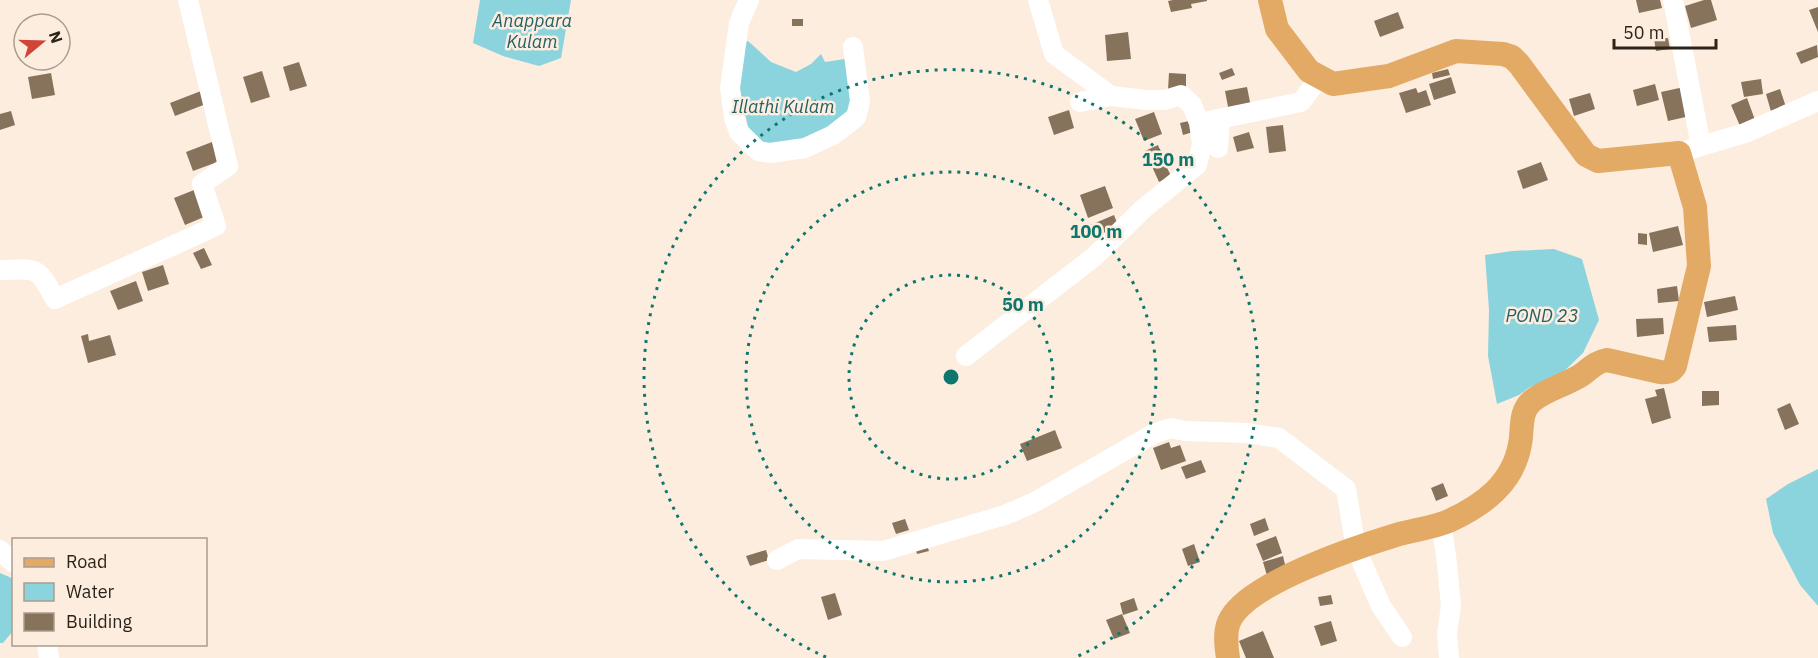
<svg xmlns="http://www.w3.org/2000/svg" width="1818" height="658" viewBox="0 0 1818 658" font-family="'IBM Plex Sans',sans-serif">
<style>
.water{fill:#8bd4de}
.building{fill:#87725b}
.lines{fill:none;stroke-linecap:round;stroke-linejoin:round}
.minor{stroke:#fff;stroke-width:20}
.major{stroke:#e3aa66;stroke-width:24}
.ring{fill:none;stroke:#0f766e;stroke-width:3;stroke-dasharray:3 6}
.labels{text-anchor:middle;stroke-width:5;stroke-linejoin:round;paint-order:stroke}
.water-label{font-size:18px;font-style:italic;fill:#246068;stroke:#fcedde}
.centre{fill:#0f766e;stroke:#fcedde;stroke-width:3}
.ring-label{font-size:18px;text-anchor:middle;font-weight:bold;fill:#0f766e;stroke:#fcedde;stroke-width:5;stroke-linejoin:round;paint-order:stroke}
</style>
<rect width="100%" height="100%" fill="#fcedde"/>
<path class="water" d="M480 0H571L561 58 539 66 503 56 473 43Z
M748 41 771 62 796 72 811 64 821 54 825 62 845 59 854 115 838 124 766 154 749 131 740 91 738 46Z
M1554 249 1582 259 1599 320 1583 353 1556 379 1530 387 1519 395 1497 404 1488 356 1489 310 1485 255 1512 251Z
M1818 469V606L1800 585 1773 533 1766 499 1788 484Z
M0 573 14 579 13 631 3 643H0Z"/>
<path class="building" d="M1173 0H1207V1L1191 4 1192 8 1171 12 1168 1Z
M1636 0H1660L1662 8 1639 13Z
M1704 0H1711L1717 20 1691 28 1685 6Z
M1818 7V32L1809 10Z
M1398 12 1404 28 1380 37 1374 21Z
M792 19H803V26H792Z
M1128 32 1131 59 1107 61 1105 35Z
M1668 38 1670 49 1656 51 1654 39Z
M1817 45 1818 57 1801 64 1796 53Z
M299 62 307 86 290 91 283 67Z
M1232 68 1235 75 1222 80 1219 73Z
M1448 69 1450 75 1433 79 1432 73Z
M262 71 270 97 251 103 243 77Z
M51 73 55 95 32 99 28 77Z
M1169 73 1186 74V91L1168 90Z
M1451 77 1456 93 1434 100 1429 84Z
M1761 79 1763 94 1744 97 1741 82Z
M1655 84 1659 100 1637 106 1633 90Z
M1247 87 1251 107 1229 112 1225 91Z
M1684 87 1690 116 1668 121 1661 92Z
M1416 88 1418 93 1426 90 1431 105 1406 113 1399 93Z
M1780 89 1787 110 1772 115 1766 94Z
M201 91 206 104 175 116 170 103Z
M1590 93 1595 109 1574 116 1569 99Z
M1747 98 1755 120 1740 126 1731 105Z
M1069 110 1074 128 1054 135 1048 117Z
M11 111 15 125 0 130V114Z
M1154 112 1162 134 1144 141 1135 119Z
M1189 121 1193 132 1183 135 1180 123Z
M1283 125 1286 151 1269 153 1266 127Z
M1249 132 1254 148 1237 152 1233 137Z
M212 142 220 161 193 171 186 152Z
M1158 145 1161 153 1148 159 1145 151Z
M1161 155 1171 176 1159 182 1149 160Z
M1541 162 1548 180 1523 189 1517 171Z
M1105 186 1113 208 1088 218 1080 195Z
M194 190 204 217 185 225 174 198Z
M1114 215 1119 228 1092 237 1088 226Z
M1678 226 1683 245 1653 252 1649 233Z
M1638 233 1647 234V245L1638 244Z
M204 248 212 265 201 269 193 253Z
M163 265 169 284 148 291 142 272Z
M136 281 143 301 118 310 110 291Z
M1677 286 1679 301 1658 303 1657 289Z
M1735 296 1738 310 1707 317 1704 302Z
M1663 318 1664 334 1637 337 1636 319Z
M1736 325 1737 340 1709 342 1707 327Z
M88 334 89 341 110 335 116 355 88 363 81 336Z
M1664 388 1671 418 1652 424 1645 399 1657 396 1655 390Z
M1702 391H1719V405L1702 406Z
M1790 403 1799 424 1785 430 1777 409Z
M1055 430 1062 448 1027 461 1020 444Z
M1169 442 1171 448 1180 445 1186 461 1161 470 1153 448Z
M1201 460 1206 472 1186 479 1181 467Z
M1443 483 1448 496 1436 501 1431 488Z
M1265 518 1269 530 1254 536 1250 524Z
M905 519 909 530 896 534 892 523Z
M1276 536 1282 553 1263 561 1256 544Z
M926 543 929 551 917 554 915 546Z
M1194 544 1200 562 1188 566 1182 549Z
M766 550 769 560 750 566 746 556Z
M1283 556 1287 573 1268 579 1263 562Z
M835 593 842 615 828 620 821 597Z
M1331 595 1333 604 1320 606 1318 597Z
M1134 598 1138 610 1123 615 1120 603Z
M1122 614 1130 633 1114 639 1106 620Z
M1331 621 1337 641 1321 646 1314 626Z
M1263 631 1274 658H1246L1239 641Z"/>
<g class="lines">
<path class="minor" d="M749 0 739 23 730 88 734 118 739 132 758 151 770 153 805 148 833 135 856 117 860 101 853 47
M1673 0 1701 146
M1080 102 1111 96
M1199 123 1301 102 1320 77
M1218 148 1220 120
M1688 150 1745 133 1818 101
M0 270C37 269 37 265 55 299L216 226 202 184 228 166 188 0
M966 356 1095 256 1143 209 1197 165 1202 144 1199 123 1192 105 1181 95 1165 100H1147L1111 96 1054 54 1038 0
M1441 524 1446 555 1451 606 1447 633 1449 658
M0 550 14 563
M777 560 798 549 883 551 1005 515 1035 502 1155 433 1171 428 1185 431 1247 433 1279 438 1346 489 1356 549 1381 606 1402 637
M47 644 49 658"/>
<path class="major" d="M1228 658C1226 645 1224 629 1231 618 1251 582 1357 547 1396 535 1414 530 1432 528 1449 521 1483 505 1513 484 1520 444 1523 430 1519 412 1532 401 1544 391 1562 386 1576 378 1589 372 1591 363 1607 360L1660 372C1668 373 1671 372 1675 366L1699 266 1695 207 1679 153 1598 161 1586 155 1519 64 1512 57 1503 54 1456 51 1389 76 1333 84 1309 71 1277 29 1270 0"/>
</g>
<g class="ring">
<circle cx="951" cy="377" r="102"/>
<circle cx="951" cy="377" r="205"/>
<path d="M826 657A307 307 0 1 1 1076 657"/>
</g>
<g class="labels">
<g class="water-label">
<text x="532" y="27">Anappara<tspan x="532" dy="21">Kulam</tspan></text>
<text x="783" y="113">Illathi Kulam</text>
<text x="1542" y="322">POND 23</text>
</g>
</g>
<circle cx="951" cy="377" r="9" class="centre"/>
<g class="ring-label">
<text x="1168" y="166">150 m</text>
<text x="1096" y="238">100 m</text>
<text x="1023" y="311">50 m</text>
</g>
<rect x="12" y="538" width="195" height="108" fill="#fcedde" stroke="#a99d90" stroke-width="1.5"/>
<rect x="24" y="558" width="30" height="9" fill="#e3aa66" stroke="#a99d90" stroke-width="1.5"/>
<text x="66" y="568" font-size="18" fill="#2c241a">Road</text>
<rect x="24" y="583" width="30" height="18" fill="#8bd4de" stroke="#a99d90" stroke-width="1.5"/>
<text x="66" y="598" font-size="18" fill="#2c241a">Water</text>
<rect x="24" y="613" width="30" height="18" fill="#87725b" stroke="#a99d90" stroke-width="1.5"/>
<text x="66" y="628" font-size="18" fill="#2c241a">Building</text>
<g transform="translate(42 42) rotate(71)"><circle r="28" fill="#fcedde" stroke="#a99d90" stroke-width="1.5"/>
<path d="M0-4.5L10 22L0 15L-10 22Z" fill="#d14438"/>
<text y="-9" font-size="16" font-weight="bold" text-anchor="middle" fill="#2c241a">N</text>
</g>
<path d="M1614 39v9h102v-9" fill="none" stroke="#2c241a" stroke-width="3"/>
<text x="1623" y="39" font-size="18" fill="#2c241a" stroke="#fcedde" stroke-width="4.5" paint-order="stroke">50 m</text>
</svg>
